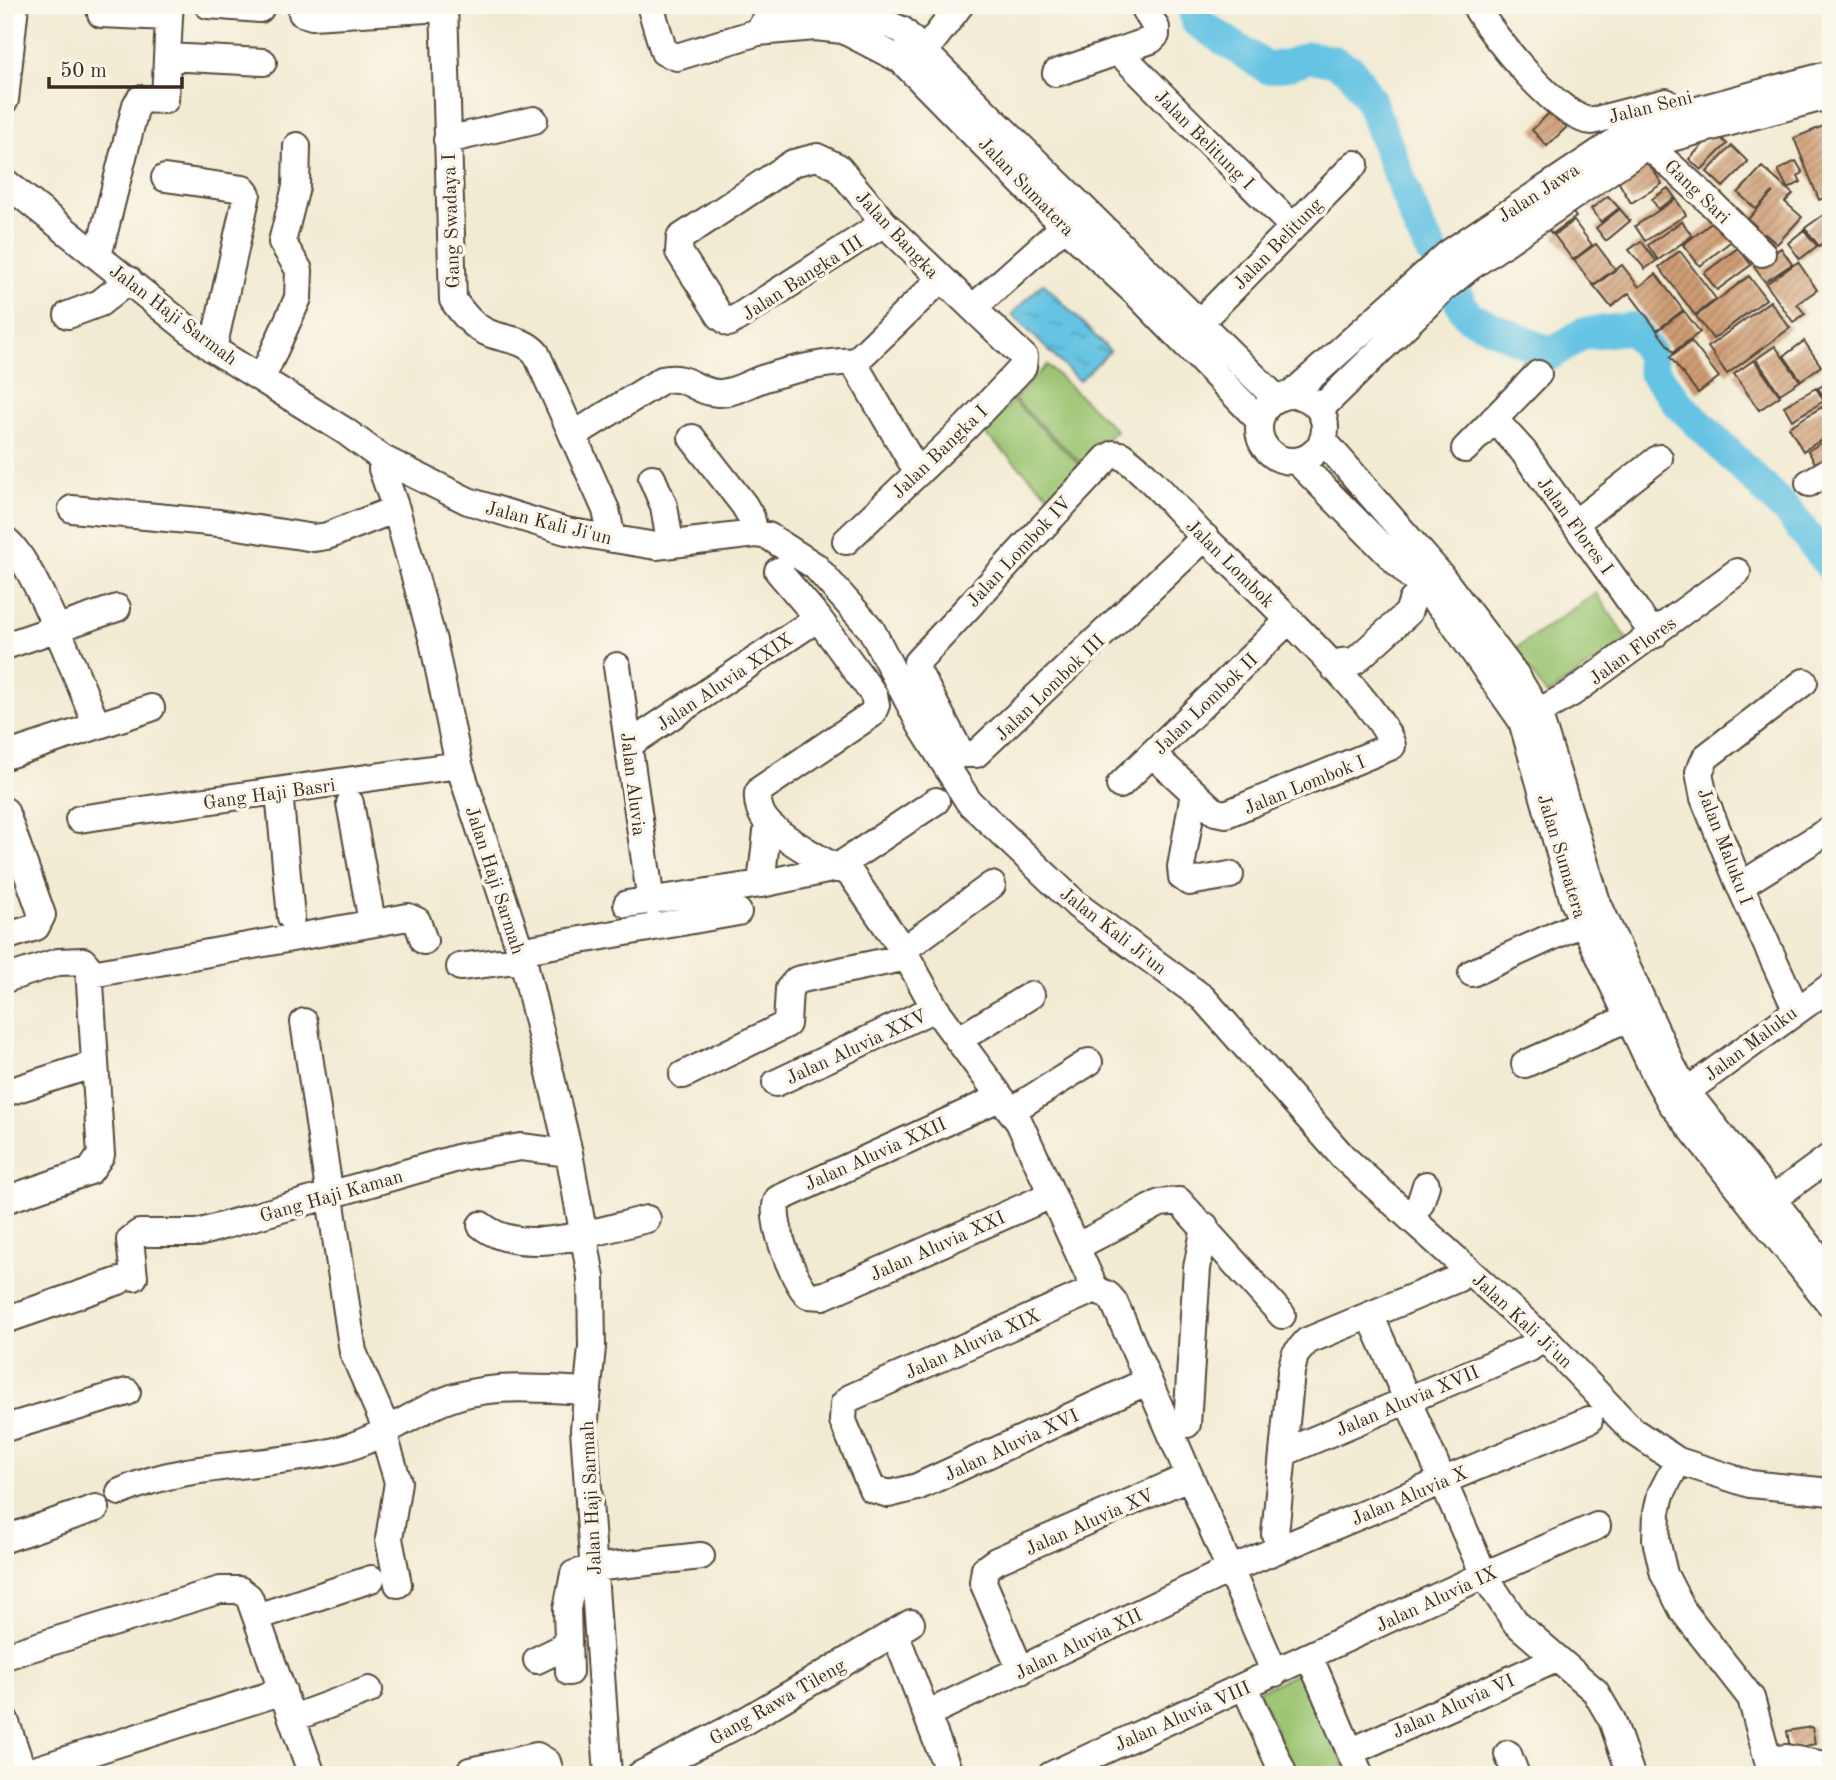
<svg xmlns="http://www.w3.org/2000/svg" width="1836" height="1780" viewBox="0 0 1836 1780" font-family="'Old Standard TT',serif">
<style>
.green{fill:#9bc572;stroke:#6b7848;stroke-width:2}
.water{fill:url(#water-ripples);stroke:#507680;stroke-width:2}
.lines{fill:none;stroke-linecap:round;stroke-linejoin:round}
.river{stroke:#65c3e3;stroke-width:32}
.building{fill:url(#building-hatch)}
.minor-casing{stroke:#564739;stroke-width:30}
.minor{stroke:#fff;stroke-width:26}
.labels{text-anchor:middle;stroke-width:7;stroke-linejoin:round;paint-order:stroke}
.street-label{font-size:19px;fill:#3b2a1e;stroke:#fbf7ec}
</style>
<defs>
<pattern id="water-ripples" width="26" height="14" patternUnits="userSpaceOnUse" patternTransform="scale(1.75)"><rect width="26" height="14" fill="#65c3e3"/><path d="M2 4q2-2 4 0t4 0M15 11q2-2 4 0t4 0" fill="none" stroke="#549fb7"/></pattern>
<pattern id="building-hatch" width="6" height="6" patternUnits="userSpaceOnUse" patternTransform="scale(1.75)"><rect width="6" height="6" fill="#cf9d74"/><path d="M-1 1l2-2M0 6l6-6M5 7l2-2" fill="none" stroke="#a9805f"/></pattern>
</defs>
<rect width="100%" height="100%" fill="#fbf7ec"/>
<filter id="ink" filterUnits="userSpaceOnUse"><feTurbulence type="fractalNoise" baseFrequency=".0143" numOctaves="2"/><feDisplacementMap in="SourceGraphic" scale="14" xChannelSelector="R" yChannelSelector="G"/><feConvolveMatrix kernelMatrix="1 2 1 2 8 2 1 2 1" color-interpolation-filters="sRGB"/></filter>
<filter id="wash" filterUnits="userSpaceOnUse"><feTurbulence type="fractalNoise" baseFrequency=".00686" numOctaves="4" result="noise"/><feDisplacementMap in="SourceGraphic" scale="28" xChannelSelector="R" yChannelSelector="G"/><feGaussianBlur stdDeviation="1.57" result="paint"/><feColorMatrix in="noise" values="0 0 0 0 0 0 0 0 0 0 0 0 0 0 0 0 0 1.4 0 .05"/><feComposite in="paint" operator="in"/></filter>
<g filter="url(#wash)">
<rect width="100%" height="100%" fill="#f2ebd3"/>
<path class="green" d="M1047 365 1116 430 1083 465 1014 399Z
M1013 401 1081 466 1051 497 983 432Z
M1596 593 1628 640 1547 695 1515 649Z
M1303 1671 1349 1775H1295L1258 1691Z"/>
<path class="water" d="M1043 283 1110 351 1079 381 1012 314Z"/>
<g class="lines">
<path class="river" d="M1192 5 1197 22 1267 68 1288 65 1310 57 1333 61 1352 71 1370 100 1419 228 1468 316 1551 354 1582 334 1633 328 1650 353 1653 371 1679 404 1789 513 1831 567"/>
</g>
<g id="blocks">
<path class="building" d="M1556 106 1572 122 1547 146 1532 130Z
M1831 123V195L1819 200 1794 138Z
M1715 132 1727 144 1701 170 1689 159Z
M1732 146 1748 162 1723 187 1707 172Z
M1645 157 1662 184 1631 203 1615 176Z
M1796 161 1803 173 1798 176 1801 182 1788 189 1778 170Z
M1762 167 1793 194 1785 202 1802 217 1777 244 1765 234 1761 240 1751 231 1756 226 1748 219 1773 192 1756 209 1738 193Z
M1668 188 1675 198 1658 209 1652 199Z
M1608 196 1619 208 1601 222 1591 209Z
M1676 199 1686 215 1645 241 1635 226Z
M1568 206 1576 217 1552 234 1544 223Z
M1620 209 1630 221 1606 241 1596 228Z
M1826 213 1831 219V236L1819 246 1805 228Z
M1719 217 1735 238 1700 266 1683 245Z
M1574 221 1592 245 1573 260 1554 235Z
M1682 221 1692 236 1658 260 1648 245Z
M1804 230 1817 246 1800 259 1788 243Z
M1641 241 1656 261 1645 269 1629 250Z
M1596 244 1615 269 1593 285 1574 260Z
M1831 244V266L1823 248Z
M1738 248 1751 265 1717 290 1704 273Z
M1781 248 1792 264 1765 282 1754 267Z
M1680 251 1716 299 1695 315 1659 267Z
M1798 262 1817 290 1797 304 1805 314 1793 322 1766 284Z
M1622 265 1639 287 1656 274 1683 310 1657 330 1629 293 1611 307 1594 286Z
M1749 276 1766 299 1713 339 1696 316Z
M1770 301 1790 328 1727 374 1708 347Z
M1684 311 1700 332 1673 352 1657 331Z
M1691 341 1719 377 1698 393 1670 357Z
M1804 341 1821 366 1801 380 1784 356Z
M1775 346 1800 381 1780 394 1756 359Z
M1754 360 1780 396 1759 410 1734 374Z
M1831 381V408L1818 388Z
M1816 388 1824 401 1792 420 1784 406Z
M1822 407 1831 422V434L1803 451 1789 427Z
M1831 437V465L1820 471 1808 451Z
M1812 1727 1815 1744 1790 1749 1787 1731Z"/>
</g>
</g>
<g filter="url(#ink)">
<use href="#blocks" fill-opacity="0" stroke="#564739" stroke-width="2"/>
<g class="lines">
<g class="minor-casing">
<path id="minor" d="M208 5 260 9
M301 5 302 13 312 16 443 8
M444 5 453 300C463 314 474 328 491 334 508 340 523 339 536 353L606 510 612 539
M650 5 664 52 677 57 758 32 815 27 843 30 901 60 1064 226 1139 296 1259 420
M827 5 846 7 902 30 1276 398
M1475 5C1490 34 1561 121 1592 121L1666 102
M101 14 169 17 170 5
M758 32 772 10 797 5
M1118 51 1292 226
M167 57 263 62
M914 65 960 5
M1056 73 1151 40 1156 35V28L1143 5
M5 100 15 5
M1636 135 1700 192 1762 253
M447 140 534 120
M165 178 243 189 247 194 213 349
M5 182 213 349 345 431 383 459 468 501 566 531 656 546 755 534 768 536 815 566 871 629 921 726 969 802 1078 906 1203 998 1343 1157 1551 1345 1633 1431 1678 1461 1750 1484 1831 1492
M98 256 136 105 140 99 165 100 169 17
M974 307 1077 215
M68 315 100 303 129 280
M1200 322 1355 164
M856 361V367L918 473
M856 361 941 279
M262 378 298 298 299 270 282 242 296 187 297 146
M1292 394 1449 253 1631 131 1649 123 1831 74
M1259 428a33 33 0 1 1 66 0a33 33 0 1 1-66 0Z
M1320 409 1443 289 1470 267 1649 144 1831 95
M1494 419 1523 451 1654 635
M575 434 662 380C689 374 695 392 718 393 733 394 751 382 765 378 792 369 827 362 856 361
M692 438 744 505 751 517 755 534
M1323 440 1438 572 1515 674 1538 712 1597 902 1672 1066 1686 1091 1831 1273
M1465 449 1538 374
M383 459 382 469 396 509 433 641 459 765 523 959 569 1153 591 1277 592 1347 584 1429 608 1775
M1297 461 1445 611 1522 721 1574 902 1656 1076 1671 1103 1831 1305
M652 478 664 506 670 543
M1809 483 1831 470
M72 509 219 523 314 538 327 536 396 509
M1575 523 1659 458
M5 540C31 554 83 692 97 726
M846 541 966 427 1023 367 1024 357 884 223 838 167 817 157 793 163 680 238 679 252 720 316 729 323 884 223
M778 571 818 618 874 695 876 705 872 714 761 789 758 793C757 804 761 816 769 824 783 838 831 867 850 873L903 950 935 1008 1019 1122 1095 1289 1108 1295 1114 1302 1275 1673
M5 646 117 608
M617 666 651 902
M1334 668 1341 662 1355 661 1408 613 1412 601 1434 576
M1524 720 1572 693 1737 572
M630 744 818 618
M1152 754 1215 812 1226 814 1392 746C1386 708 1239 571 1204 537 1178 511 1152 477 1121 455L1114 454 1107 458 917 662 918 672 958 748 965 754H976L1205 537
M5 756 151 708
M1120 785 1289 620
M279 792 291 917
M1194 793 1181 867 1182 877 1189 882 1230 875
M350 803 372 922
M5 811 42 915 36 927 5 937
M79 819 459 765
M761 884 768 823
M1740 886 1831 829
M627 904 761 884 836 868 936 801
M903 950 992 885
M519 951 738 912
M460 967 523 959
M1472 973 1582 923
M92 974 408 917 417 921 424 941
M5 979 58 962 83 961 89 968 101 1155 90 1171 5 1200
M1796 1009 1740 886 1704 798 1699 772 1706 757 1804 682
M304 1022 353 1352 387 1430
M958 1040 1031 995
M1525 1064 1628 1018
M683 1075 787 1024 789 989 797 980 907 957
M776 1083 935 1008
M5 1093 95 1064
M999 1098 778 1199C768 1217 793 1281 808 1295L823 1296 1051 1195
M1672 1102 1831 986
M1011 1111 1089 1062
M1759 1209 1831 1156
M1409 1215 1420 1204 1426 1185
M481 1225C522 1259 600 1230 647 1219
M1078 1246 1160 1203 1179 1201 1282 1315
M134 1277 130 1240 139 1233H198L461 1157 521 1147 569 1153
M1095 1289 850 1398 844 1404 843 1421 872 1489 889 1494 917 1487 1148 1381
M1371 1317 1484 1575 1516 1623 1595 1691 1612 1720 1631 1775
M5 1320 119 1281
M1187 1424 1197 1268 1205 1226
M5 1428 127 1392
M383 1432 398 1482 389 1539 398 1584
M1283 1453 1530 1348
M1678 1461 1661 1494 1657 1512 1656 1540 1664 1574 1683 1611 1751 1698 1772 1775
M120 1492C189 1461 266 1468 339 1450 375 1441 407 1417 441 1402 488 1382 538 1389 588 1391
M1275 1534 1291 1372 1295 1355 1307 1341 1457 1279
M5 1539 96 1508
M257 1617 371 1579
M900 1646 950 1775
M5 1656 220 1590H240L249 1597 312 1775
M1310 1658 1360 1775
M537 1660 566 1646
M1021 1671 983 1582 985 1569 996 1561 1188 1477
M569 1672 567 1609 574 1574 593 1568 701 1556
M1245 1687 1284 1775
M927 1714 1229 1570 1589 1420
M293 1718 369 1690
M5 1720 24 1775
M1350 1752 1556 1659
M1508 1754 1516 1775
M1769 1760 1786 1758 1831 1766
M470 1771 537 1756 547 1762 551 1775
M19 1775 283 1691
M640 1775 743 1722 911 1623
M1051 1775 1484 1575 1597 1526"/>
</g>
<use href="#minor" class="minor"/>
</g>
</g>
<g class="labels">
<g class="street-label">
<text transform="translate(1650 106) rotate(-14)" y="7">Jalan Seni</text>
<text transform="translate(1205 139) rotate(45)" y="7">Jalan Belitung I</text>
<text transform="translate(1027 186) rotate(46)" y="7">Jalan Sumatera</text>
<text transform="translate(1698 191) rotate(44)" y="7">Gang Sari</text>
<text transform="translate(1538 192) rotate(-33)" y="7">Jalan Jawa</text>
<text transform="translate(450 221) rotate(-92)" y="7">Gang Swadaya I</text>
<text transform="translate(898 234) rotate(47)" y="7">Jalan Bangka</text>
<text transform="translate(1277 243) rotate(-46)" y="7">Jalan Belitung</text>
<text transform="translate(802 277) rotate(-33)" y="7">Jalan Bangka III</text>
<text transform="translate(174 314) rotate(37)" y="7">Jalan Haji Sarmah</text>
<text transform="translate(939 451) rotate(-44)" y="7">Jalan Bangka I</text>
<text transform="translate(549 522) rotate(14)" y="7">Jalan Kali Ji'un</text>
<text transform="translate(1576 525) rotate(54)" y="7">Jalan Flores I</text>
<text transform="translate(1018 551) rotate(-47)" y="7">Jalan Lombok IV</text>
<text transform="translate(1231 563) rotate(45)" y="7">Jalan Lombok</text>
<text transform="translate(1632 650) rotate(-36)" y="7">Jalan Flores</text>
<text transform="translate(724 681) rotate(-34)" y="7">Jalan Aluvia XXIX</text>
<text transform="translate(1049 687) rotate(-44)" y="7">Jalan Lombok III</text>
<text transform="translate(1205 703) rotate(-44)" y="7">Jalan Lombok II</text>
<text transform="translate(634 784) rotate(83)" y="7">Jalan Aluvia</text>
<text transform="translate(1304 784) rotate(-22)" y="7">Jalan Lombok I</text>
<text transform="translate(269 793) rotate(-8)" y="7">Gang Haji Basri</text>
<text transform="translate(1726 846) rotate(69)" y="7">Jalan Maluku I</text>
<text transform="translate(1563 856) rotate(73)" y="7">Jalan Sumatera</text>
<text transform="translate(496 880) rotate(72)" y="7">Jalan Haji Sarmah</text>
<text transform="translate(1114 930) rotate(38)" y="7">Jalan Kali Ji'un</text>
<text transform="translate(1750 1043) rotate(-37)" y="7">Jalan Maluku</text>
<text transform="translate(856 1046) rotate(-25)" y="7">Jalan Aluvia XXV</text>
<text transform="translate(875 1153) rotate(-24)" y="7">Jalan Aluvia XXII</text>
<text transform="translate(331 1195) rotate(-16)" y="7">Gang Haji Kaman</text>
<text transform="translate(937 1245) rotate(-24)" y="7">Jalan Aluvia XXI</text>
<text transform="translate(1523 1320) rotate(43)" y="7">Jalan Kali Ji'un</text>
<text transform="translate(972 1343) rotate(-24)" y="7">Jalan Aluvia XIX</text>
<text transform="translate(1407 1400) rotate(-23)" y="7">Jalan Aluvia XVII</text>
<text transform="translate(1011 1444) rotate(-25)" y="7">Jalan Aluvia XVI</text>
<text transform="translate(1409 1495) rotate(-23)" y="7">Jalan Aluvia X</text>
<text transform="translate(590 1498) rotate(-93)" y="7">Jalan Haji Sarmah</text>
<text transform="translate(1089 1521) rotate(-24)" y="7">Jalan Aluvia XV</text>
<text transform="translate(1436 1598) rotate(-25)" y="7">Jalan Aluvia IX</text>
<text transform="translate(1078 1643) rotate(-26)" y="7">Jalan Aluvia XII</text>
<text transform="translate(777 1701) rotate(-30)" y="7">Gang Rawa Tileng</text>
<text transform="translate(1453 1705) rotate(-24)" y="7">Jalan Aluvia VI</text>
<text transform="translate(1182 1715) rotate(-24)" y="7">Jalan Aluvia VIII</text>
</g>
</g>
<rect width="1836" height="1780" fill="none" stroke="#fbf7ec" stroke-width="28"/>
<path d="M49 77v10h133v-10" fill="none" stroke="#3b2a1e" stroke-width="3.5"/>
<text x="60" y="77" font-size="21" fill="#3b2a1e" stroke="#fbf7ec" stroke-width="5" paint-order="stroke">50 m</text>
</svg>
